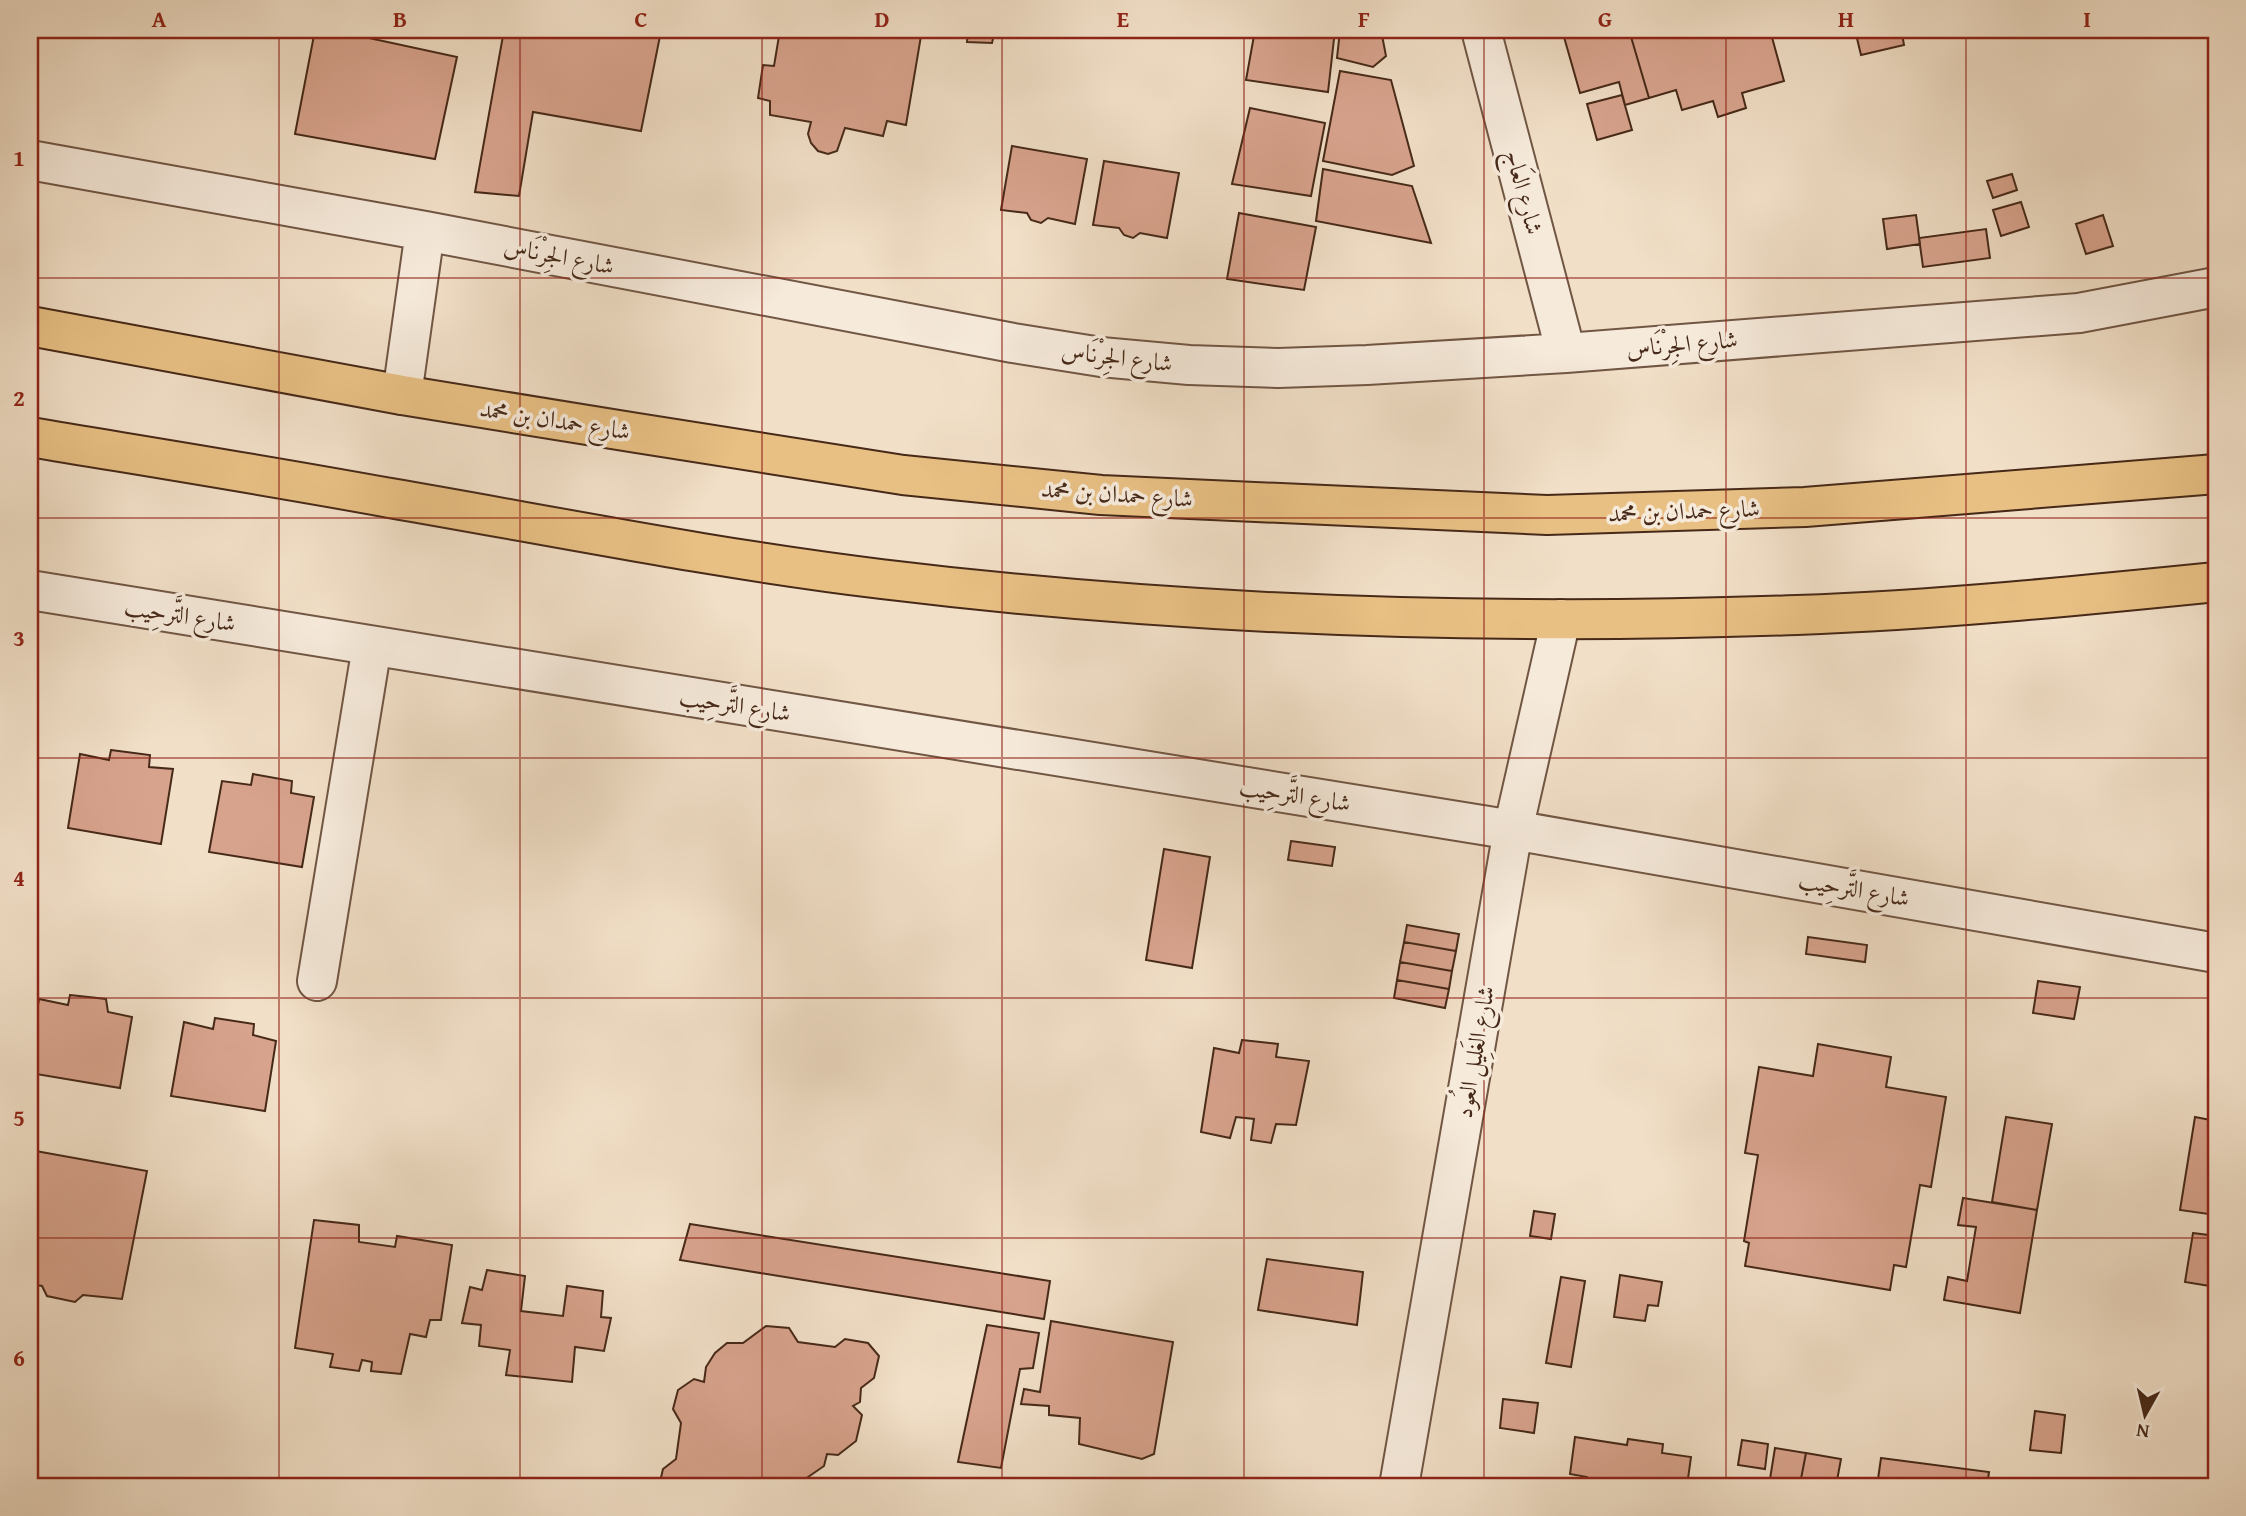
<svg xmlns="http://www.w3.org/2000/svg" width="2246" height="1516" viewBox="0 0 2246 1516" font-family="'Gentium Book Plus',Amiri,serif">
<style>
.building{fill:#d8a38d;stroke:#462918;stroke-width:2}
.lines{fill:none;stroke-linecap:round;stroke-linejoin:round}
.minor-casing{stroke:#715644;stroke-width:42}
.major-casing{stroke:#462918;stroke-width:42}
.minor{stroke:#f6eadb;stroke-width:38}
.major{stroke:#e8c084;stroke-width:38}
.grid{fill:none;stroke:#8f2418;stroke-width:2;stroke-opacity:0.55}
.labels{text-anchor:middle;stroke-width:7;stroke-linejoin:round;paint-order:stroke}
.street-label{font-size:24px;fill:#462918;stroke:#f6eadb}
.neatline{fill:none;stroke:#8f2418;stroke-width:2.5}
.grid-label{font-size:23px;text-anchor:middle;font-weight:bold;fill:#8f2418}
</style>
<rect width="100%" height="100%" fill="#f1dfc7"/>
<filter id="stains"><feTurbulence type="fractalNoise" baseFrequency=".00286" numOctaves="4"/><feColorMatrix values="0 0 0 0 .2 0 0 0 0 .09 0 0 0 0 .02 0 0 0 .5 -.17"/></filter>
<radialGradient id="worn" r=".72"><stop offset=".6" stop-color="#630" stop-opacity="0"/><stop offset="1" stop-color="#630" stop-opacity=".3"/></radialGradient>
<path class="building" d="M315 30H332L457 57 435 159 295 134Z
M504 30 661 31 641 131 533 112 519 196 475 192Z
M780 30H922L906 125 887 121 883 136 845 128 837 151 828 154 818 151 811 143 808 134 811 122 770 115V101L758 98 763 65 774 66Z
M968 30H995L992 43 967 42Z
M1255 30H1335L1328 92 1246 80Z
M1340 30H1381L1386 56 1373 67 1337 58Z
M1562 30H1629L1649 98 1625 105 1619 82 1580 93Z
M1629 30H1770L1784 81 1742 93 1746 108 1718 117 1713 101 1682 110 1676 90 1649 98Z
M1855 30H1918L1902 34 1904 45 1861 55Z
M1340 71 1391 80 1414 166 1392 175 1323 161Z
M1622 95 1632 130 1597 140 1587 104Z
M1250 108 1325 123 1311 196 1232 184Z
M1012 146 1087 159 1075 224 1048 218 1041 223 1031 220 1027 213 1001 210Z
M1104 161 1179 173 1167 238 1140 233 1133 238 1124 235 1119 228 1093 225Z
M1323 169 1412 186 1431 243 1316 221Z
M2012 174 2017 190 1993 198 1987 181Z
M2021 202 2029 227 2001 236 1993 210Z
M1239 213 1316 227 1304 290 1227 279Z
M1916 215 1920 244 1887 249 1883 219Z
M2103 215 2113 246 2086 254 2076 224Z
M1986 229 1990 258 1923 267 1919 238Z
M111 750 150 755 149 767 173 769 161 844 68 828 80 754 109 760Z
M253 774 292 781 291 793 314 797 302 867 209 852 222 781 251 785Z
M1291 841 1335 847 1332 866 1288 860Z
M1164 849 1210 857 1192 968 1146 960Z
M1407 925 1459 934 1456 951 1404 942Z
M1808 937 1867 945 1865 962 1806 954Z
M1404 942 1456 951 1452 971 1400 962Z
M1400 962 1452 971 1449 989 1397 980Z
M1397 980 1449 989 1445 1008 1394 998Z
M2038 981 2080 987 2074 1019 2033 1013Z
M70 995 106 999 108 1012 132 1017 120 1088 30 1073V1053L39 999 68 1005Z
M215 1018 254 1024 253 1035 276 1041 265 1111 171 1096 184 1022 213 1029Z
M1242 1040 1278 1044 1276 1057 1309 1061 1296 1125 1276 1124 1271 1143 1251 1140 1254 1119 1236 1117 1230 1138 1201 1132 1214 1048 1239 1053Z
M1818 1044 1891 1057 1886 1087 1946 1097 1931 1187 1920 1185 1906 1267 1894 1265 1890 1290 1745 1266 1749 1243 1744 1241 1758 1155 1745 1153 1759 1067 1813 1076Z
M2006 1117 2052 1124 2037 1210 1992 1202Z
M2195 1117 2216 1121V1225L2208 1224 2209 1214 2180 1210Z
M30 1150 147 1171 122 1299 83 1295 75 1302 47 1296 42 1286 30 1284Z
M1963 1198 2037 1210 2020 1313 1944 1300 1948 1277 1967 1281 1976 1227 1958 1225Z
M1534 1211 1555 1214 1551 1239 1530 1236Z
M314 1220 359 1225V1242L395 1247 397 1236 452 1245 441 1320H430L426 1337 410 1334 401 1374 371 1371 372 1362 362 1360 359 1371 330 1367 333 1354 295 1348Z
M690 1224 1050 1281 1044 1319 680 1260Z
M2193 1233 2216 1236V1287L2185 1282Z
M1267 1259 1363 1272 1357 1325 1258 1310Z
M487 1270 525 1276 521 1311 563 1316 567 1286 603 1291 601 1317 611 1318 604 1351 575 1347 572 1382 506 1375 510 1350 479 1346 481 1325 462 1323 470 1287 482 1290Z
M1620 1275 1662 1282 1658 1306 1648 1305 1645 1321 1614 1317Z
M1561 1277 1585 1281 1571 1367 1546 1363Z
M1051 1321 1173 1342 1154 1454 1142 1459 1079 1444 1080 1418 1049 1415V1406L1021 1404 1024 1389 1040 1392Z
M987 1325 1039 1333 1033 1368 1020 1369 1001 1468 958 1462Z
M766 1326 789 1328 798 1342 835 1347 845 1339 868 1343 879 1356 874 1378 861 1388 860 1402 853 1406 862 1415 856 1441 838 1455 827 1454 824 1466 795 1486H659L663 1469 676 1459 681 1423 673 1409 678 1390 694 1379 704 1382 706 1367 715 1353 727 1343H743Z
M1503 1399 1538 1403 1534 1433 1500 1428Z
M2035 1411 2065 1415 2061 1453 2030 1450Z
M1575 1437 1627 1445 1628 1439 1663 1444 1662 1453 1691 1457 1687 1486H1586L1587 1477 1570 1474Z
M1742 1440 1768 1444 1765 1469 1738 1465Z
M1775 1448 1806 1453 1800 1484 1770 1479Z
M1806 1453 1841 1459 1836 1486 1800 1484Z
M1881 1458 1989 1472 1987 1486H1877Z"/>
<g class="lines">
<g class="minor-casing">
<path id="minor" d="M1481 30 1566 353
M30 160 425 231 1013 343 1101 357 1189 365 1278 368 1367 365 1566 353 2079 313 2216 287
M402 395 425 231
M30 590 1513 830 2216 953
M317 981 372 646
M1399 1486 1513 830 1561 619"/>
</g>
<g class="major-casing">
<path id="major" d="M30 326 402 395 637 433 903 475 1101 495 1547 515 1805 507 2216 474
M30 437C150 457 270 476 390 498 553 526 716 559 881 579 1184 616 1492 626 1797 615 1937 610 2077 596 2216 582"/>
</g>
<use href="#minor" class="minor"/>
<use href="#major" class="major"/>
</g>
<path class="grid" d="M279 30V1486M520 30V1486M762 30V1486M1002 30V1486M1244 30V1486M1484 30V1486M1726 30V1486M1966 30V1486M30 278H2216M30 518H2216M30 758H2216M30 998H2216M30 1238H2216"/>
<g class="labels">
<g class="street-label">
<text transform="translate(1524 192) rotate(75)" y="8">شارع العَاج</text>
<text transform="translate(559 256) rotate(11)" y="8">شارع الجِرْنَاس</text>
<text transform="translate(1682 344) rotate(-5)" y="8">شارع الجِرْنَاس</text>
<text transform="translate(1117 357) rotate(7)" y="8">شارع الجِرْنَاس</text>
<text transform="translate(555 420) rotate(9)" y="8">شارع حمدان بن محمد</text>
<text transform="translate(1117 494) rotate(4)" y="8">شارع حمدان بن محمد</text>
<text transform="translate(1684 511) rotate(-2)" y="8">شارع حمدان بن محمد</text>
<text transform="translate(180 615) rotate(9)" y="8">شارع التَّرحِيب</text>
<text transform="translate(735 705) rotate(9)" y="8">شارع التَّرحِيب</text>
<text transform="translate(1295 795) rotate(9)" y="8">شارع التَّرحِيب</text>
<text transform="translate(1854 889) rotate(10)" y="8">شارع التَّرحِيب</text>
<text transform="translate(1475 1052) rotate(-80)" y="8">شارع الغَلِيل العُود</text>
</g>
</g>
<rect width="2246" height="1516" fill="none" stroke="#f1dfc7" stroke-width="77"/>
<g transform="translate(2145 1415) rotate(188)" stroke="#f6eadb" stroke-width="5" paint-order="stroke">
<path d="M0-5L12 26L0 18L-12 26Z" fill="#462918"/>
<text y="-10" font-size="19" font-weight="bold" text-anchor="middle" fill="#462918">N</text>
</g>
<rect x="38" y="38" width="2170" height="1440" class="neatline"/>
<g class="grid-label">
<text x="159" y="27">A</text>
<text x="400" y="27">B</text>
<text x="641" y="27">C</text>
<text x="882" y="27">D</text>
<text x="1123" y="27">E</text>
<text x="1364" y="27">F</text>
<text x="1605" y="27">G</text>
<text x="1846" y="27">H</text>
<text x="2087" y="27">I</text>
<text x="19" y="166">1</text>
<text x="19" y="406">2</text>
<text x="19" y="646">3</text>
<text x="19" y="886">4</text>
<text x="19" y="1126">5</text>
<text x="19" y="1366">6</text>
</g>
<rect width="100%" height="100%" filter="url(#stains)"/>
<rect width="100%" height="100%" fill="url(#worn)"/>
</svg>
